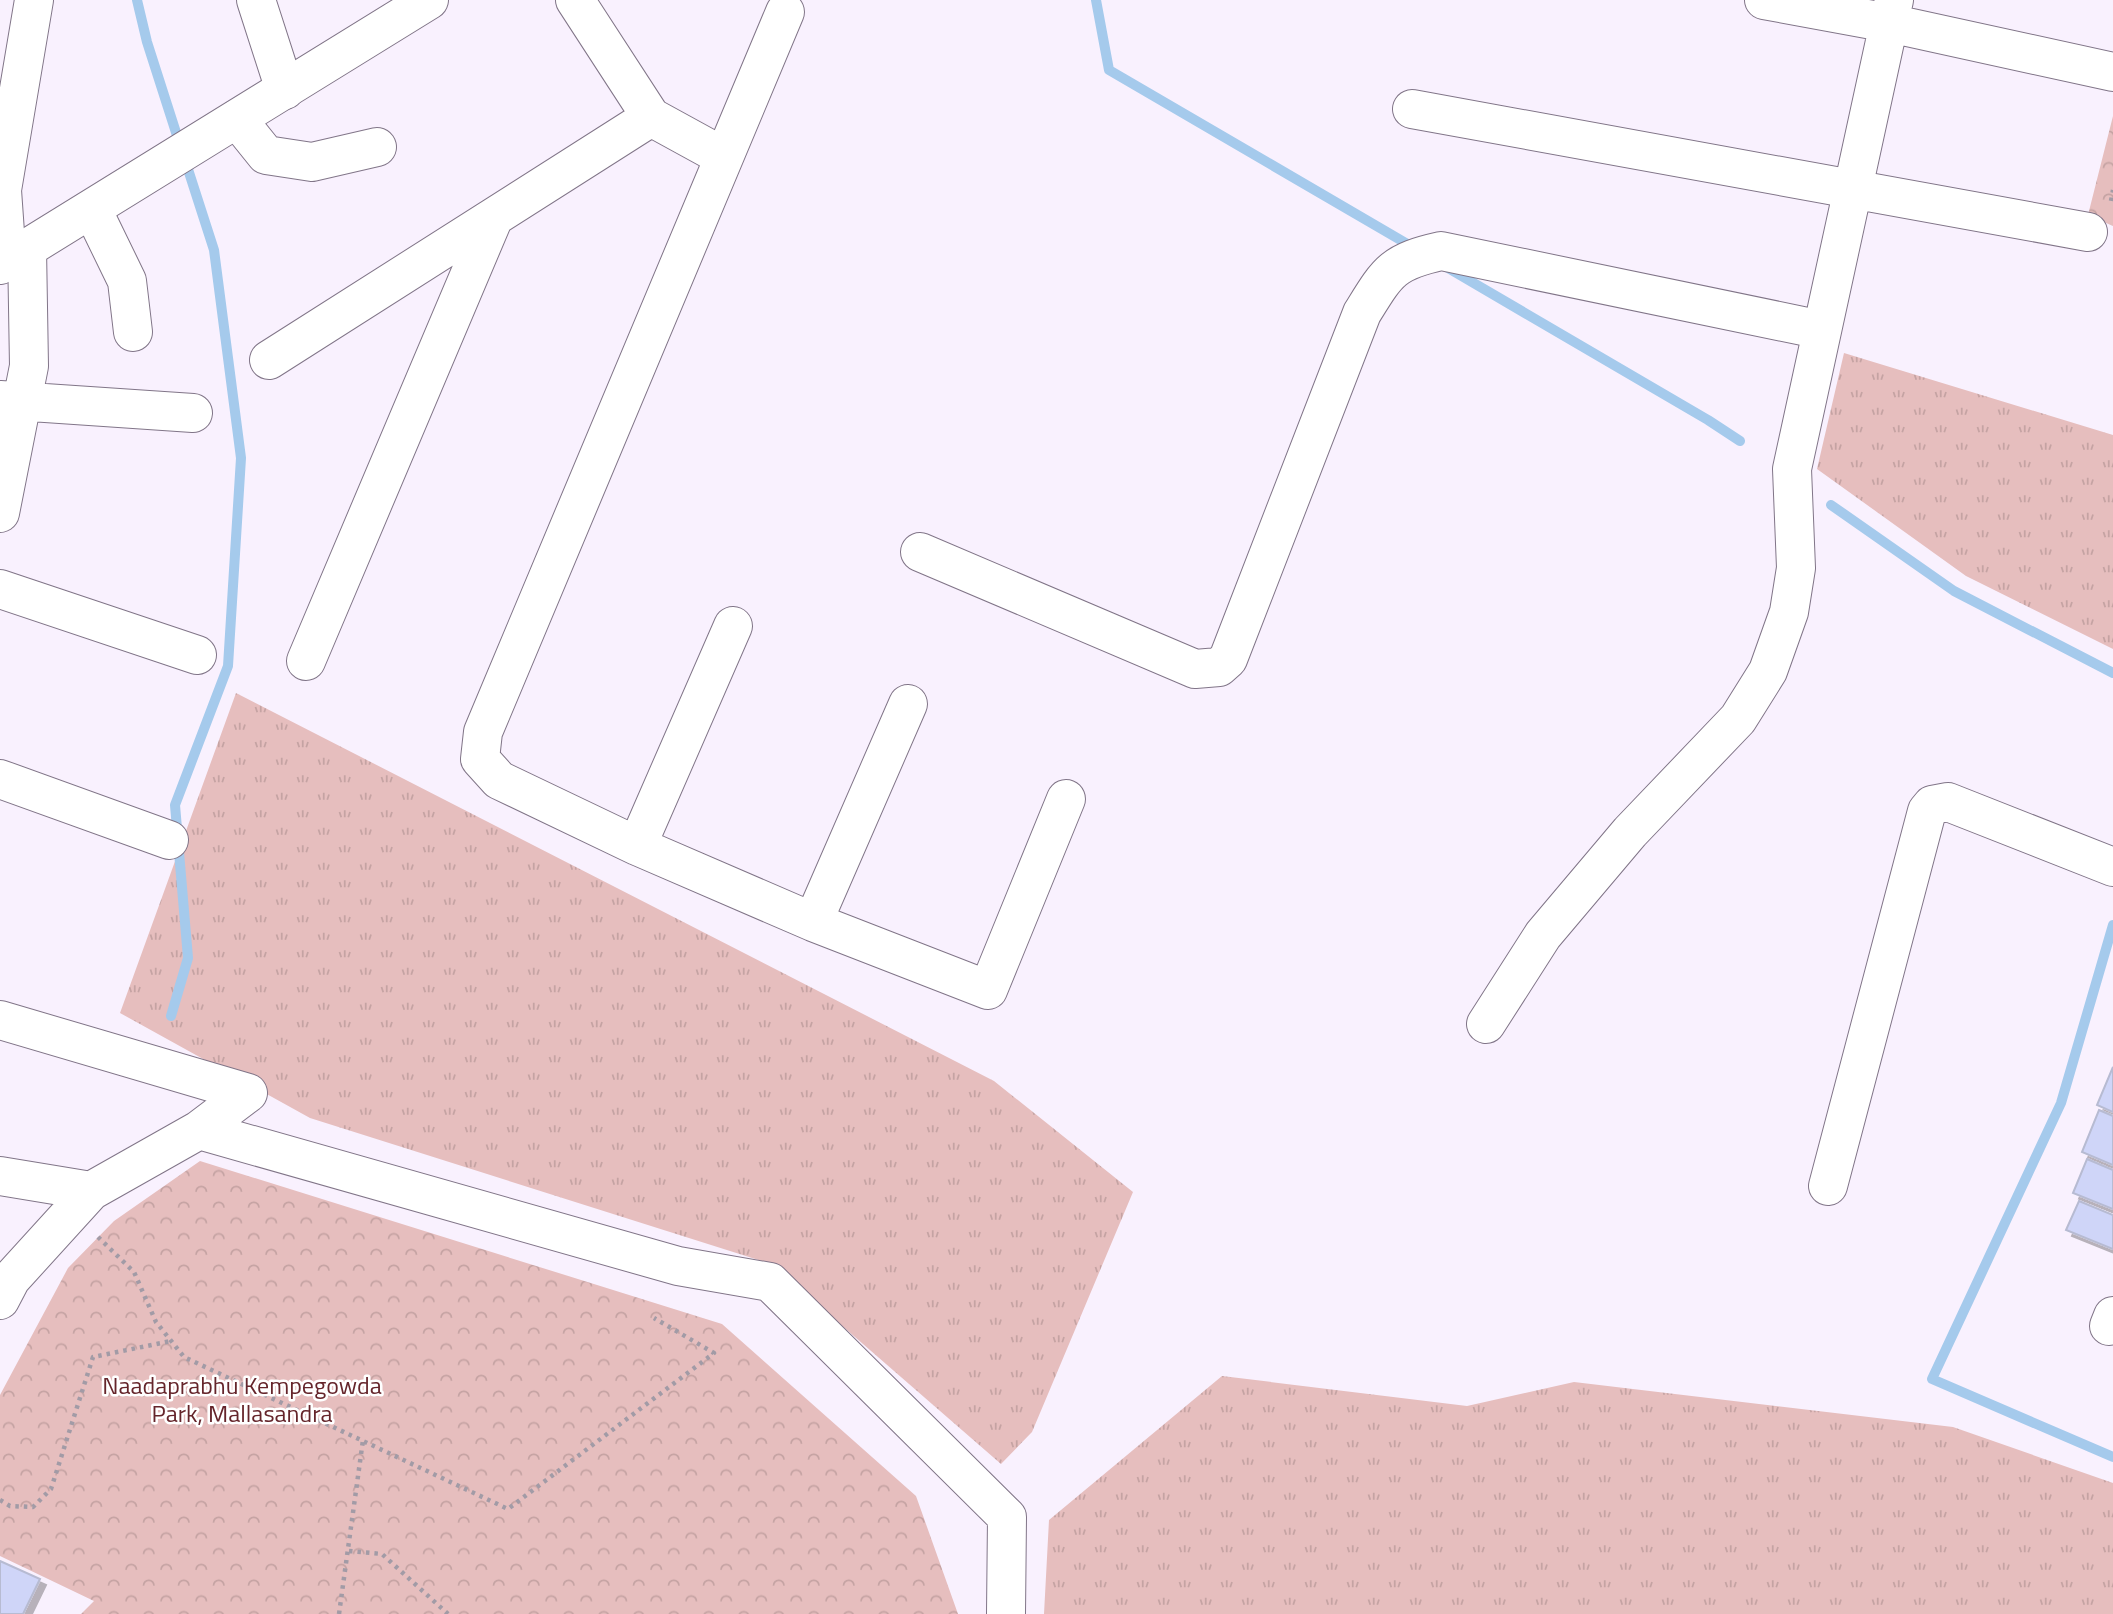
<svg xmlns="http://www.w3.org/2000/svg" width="2113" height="1614" viewBox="0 0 2113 1614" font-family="'Titillium Web',sans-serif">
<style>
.grass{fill:url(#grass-tufts)}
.forest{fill:url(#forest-crowns)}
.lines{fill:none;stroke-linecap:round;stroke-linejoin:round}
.stream{stroke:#a5caec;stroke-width:10}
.building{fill:#cfd5f8;stroke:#b7bbd2;stroke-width:2;filter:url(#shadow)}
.street-casing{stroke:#817588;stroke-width:40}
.secondary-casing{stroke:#817588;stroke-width:40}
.path{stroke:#a29ba6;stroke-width:4.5;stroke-dasharray:3.5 5;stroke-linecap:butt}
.street{stroke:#fff;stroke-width:38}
.secondary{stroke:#fff;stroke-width:38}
.labels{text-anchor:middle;stroke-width:5;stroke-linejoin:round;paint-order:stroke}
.park-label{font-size:24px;fill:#65252b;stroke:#fff}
</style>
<defs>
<pattern id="grass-tufts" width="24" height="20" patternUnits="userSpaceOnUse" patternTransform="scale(1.75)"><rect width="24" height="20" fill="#e6bebe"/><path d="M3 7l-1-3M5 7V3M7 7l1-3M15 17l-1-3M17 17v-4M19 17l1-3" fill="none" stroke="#c5a3a3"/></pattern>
<pattern id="forest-crowns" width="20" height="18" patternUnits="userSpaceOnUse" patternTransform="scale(1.75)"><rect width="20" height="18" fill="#e6bebe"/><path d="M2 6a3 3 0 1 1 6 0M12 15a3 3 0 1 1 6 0" fill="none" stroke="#c5a3a3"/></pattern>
<filter id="shadow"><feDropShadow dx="6" dy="6" stdDeviation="0" flood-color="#0004"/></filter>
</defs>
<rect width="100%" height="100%" fill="#f9f1fe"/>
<path class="grass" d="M1844 353 2113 435V649L1966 576 1817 469Z
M236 693 994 1081 1133 1192 1032 1432 1001 1464 771 1264 310 1118 120 1013Z
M1222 1376 1467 1406 1574 1382 1953 1427 2113 1483V1614H1044L1049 1520Z"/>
<path class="forest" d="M2113 116V226L2088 215Z
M200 1161 722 1324 916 1496 958 1614H81L94 1601 0 1556V1395L68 1268 114 1221Z"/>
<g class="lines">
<path class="stream" d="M137 0 147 42 180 145
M1096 0 1109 70 1416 249
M1448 268 1708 420 1740 441
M1831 505 1954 591 2113 673
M2113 925 2061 1103 1932 1379 2113 1457
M171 1016 188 958 175 805 228 666 241 458 214 250 185 160"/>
</g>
<path class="building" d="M2113 1067V1112L2097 1105Z
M2099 1110 2113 1116V1165L2082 1152Z
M2087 1159 2113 1170V1209L2073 1193Z
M2079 1201 2113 1215V1249L2066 1230Z
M0 1561 40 1579 23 1614H0Z"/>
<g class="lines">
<g class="street-casing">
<path id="street" d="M256 0 285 90
M575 0 651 117 724 157
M1764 0 1889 23 2113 72
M785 12 483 732 480 759 499 780 637 846 813 922 988 990 1066 799
M1412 109 2088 232
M237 119 266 155 312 162 377 147
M92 209 127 281 133 332
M7 261 2 190 34 0
M269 360 651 117
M0 400 193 413
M0 513 29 366 27 248
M920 552 1195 669 1219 667 1228 659 1362 313C1388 271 1392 262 1441 251L1822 330
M0 589 197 655
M306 661 494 217
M0 779 169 840
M637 846 733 626
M813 922 908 704
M0 1020 248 1093
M1486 1024 1543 935 1630 832 1738 719 1768 671 1789 612 1796 568 1792 469 1894 0
M199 1130 678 1266 770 1282 1007 1517 1006 1614
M0 1176 91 1191 199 1130 248 1093
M1828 1186 1927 811 1932 805 1948 802 2113 867
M0 1300 11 1279 91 1191
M2109 1326 2113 1316"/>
</g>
<g class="secondary-casing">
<path id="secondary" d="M0 265 429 0"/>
</g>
<path class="path" d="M2111 201 2113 190
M98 1237 134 1272 156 1322 184 1357 508 1509 714 1353 654 1318
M0 1500 10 1506 33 1507 51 1489 93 1357 171 1341
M349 1551 382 1554 448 1614
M339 1614 363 1440"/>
<use href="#street" class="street"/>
<use href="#secondary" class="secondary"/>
</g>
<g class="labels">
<g class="park-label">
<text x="242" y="1394">Naadaprabhu Kempegowda<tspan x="242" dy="28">Park, Mallasandra</tspan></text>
</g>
</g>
</svg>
